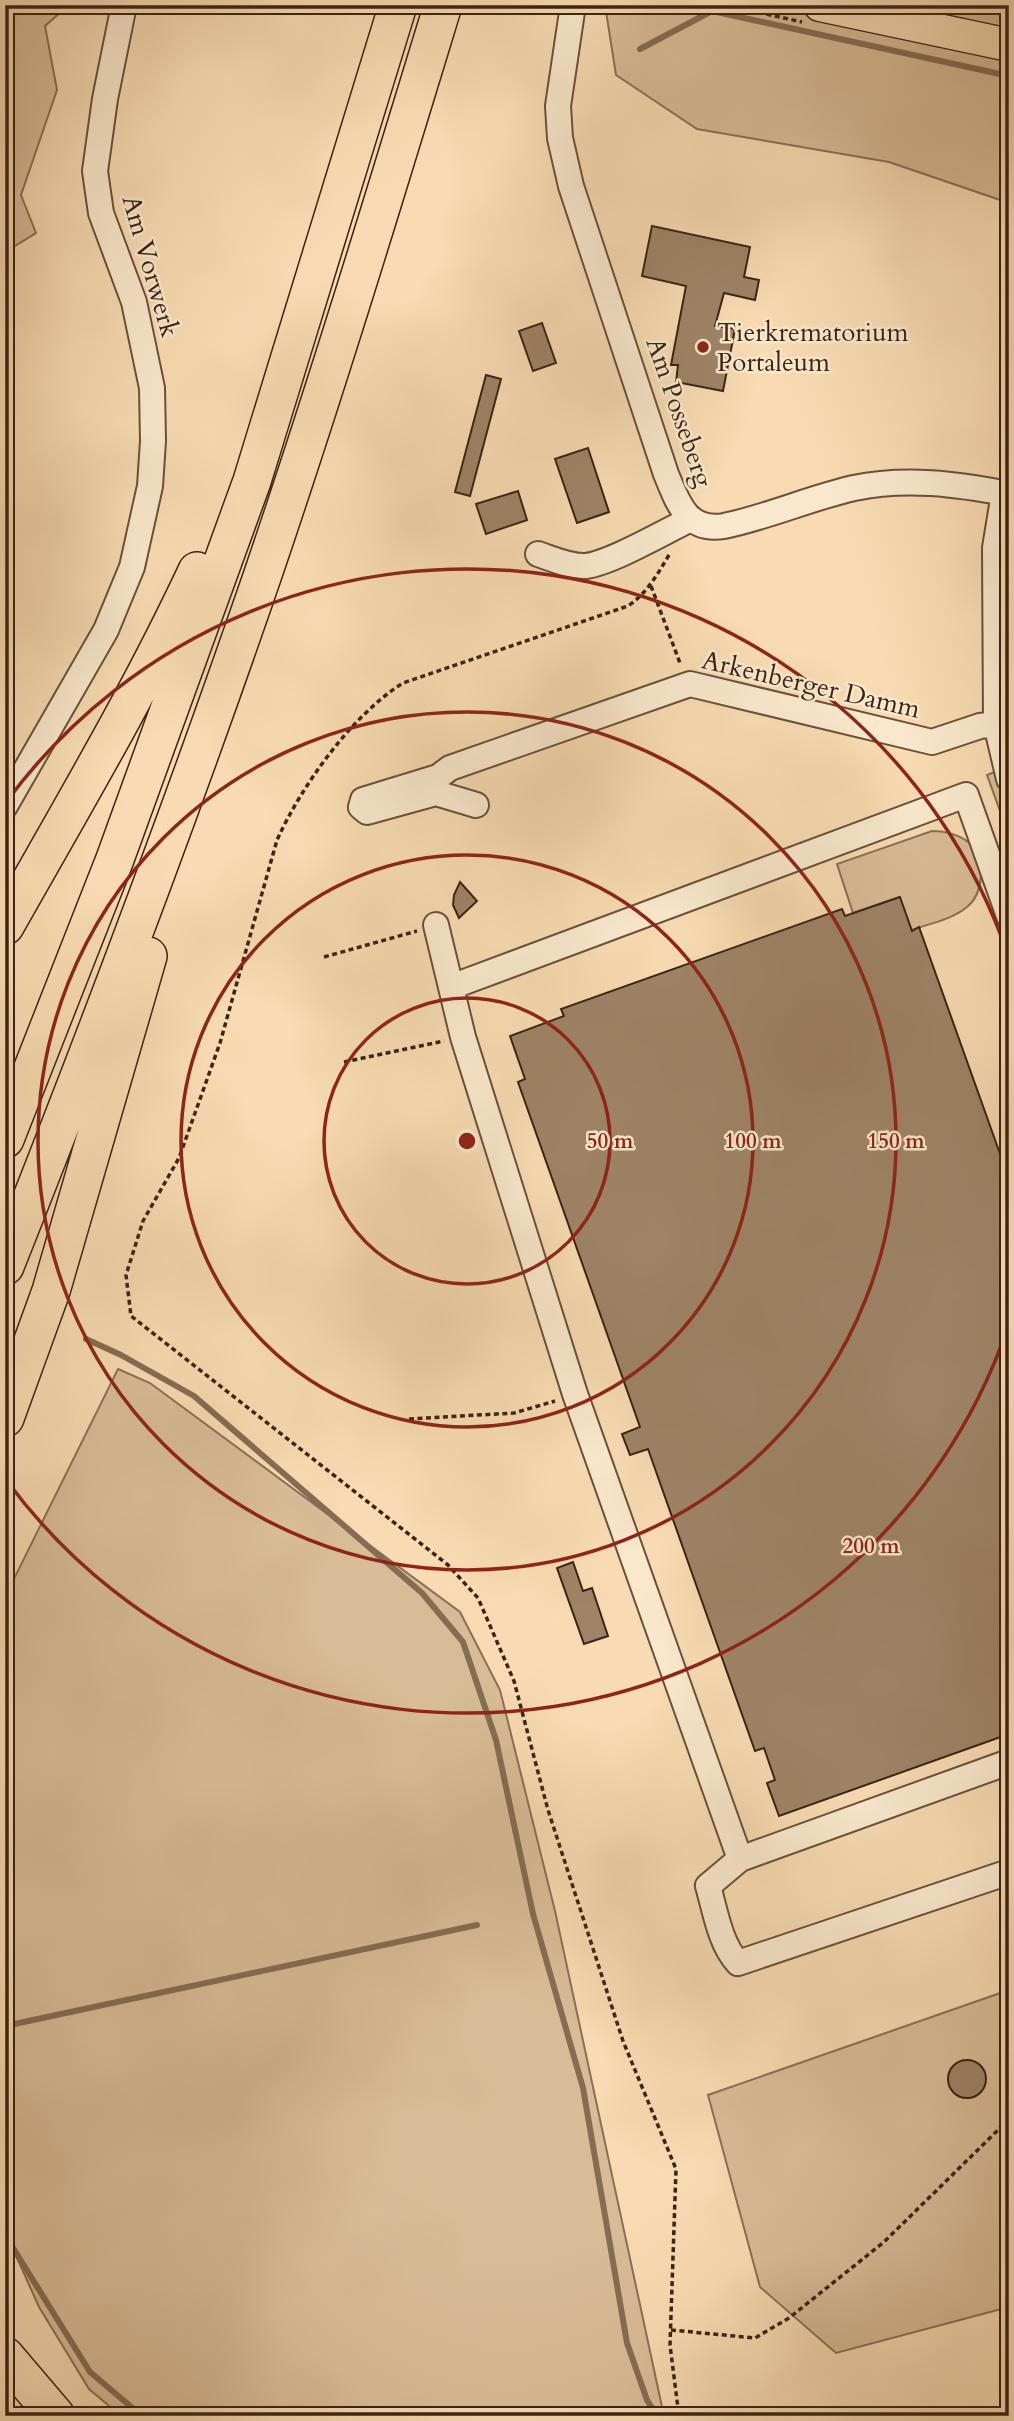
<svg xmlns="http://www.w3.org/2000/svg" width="1014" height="2421" viewBox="0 0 1014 2421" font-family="Cardo,serif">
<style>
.green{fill:#d8bc97;stroke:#8a7056;stroke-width:2}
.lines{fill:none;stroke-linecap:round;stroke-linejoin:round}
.stream{stroke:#866c53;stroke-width:6}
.building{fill:#9e8367;stroke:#3c2315;stroke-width:2}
.minor-casing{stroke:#6b513c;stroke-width:28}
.major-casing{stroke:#3c2315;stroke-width:35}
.highway-casing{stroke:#3c2315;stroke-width:40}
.path{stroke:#3c2315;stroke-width:3.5;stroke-dasharray:5 3.5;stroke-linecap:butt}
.minor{stroke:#fae8cd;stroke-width:24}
.major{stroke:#f8dbb2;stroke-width:32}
.highway{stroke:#f8dbb2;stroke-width:37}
.ring{fill:none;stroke:#8f2418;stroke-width:3.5}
.poi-dot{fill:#8f2418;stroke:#fae8cd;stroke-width:2.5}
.labels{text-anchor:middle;stroke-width:5;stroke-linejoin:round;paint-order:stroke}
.street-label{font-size:26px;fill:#3c2315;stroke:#fae8cd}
.poi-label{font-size:26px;fill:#3c2315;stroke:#fae8cd;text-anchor:start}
.centre{fill:#8f2418;stroke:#fae8cd;stroke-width:3.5}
.ring-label{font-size:21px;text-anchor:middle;font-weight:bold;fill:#8f2418;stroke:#fae8cd;stroke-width:5;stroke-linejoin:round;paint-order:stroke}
</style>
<rect width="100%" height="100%" fill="#f8dbb2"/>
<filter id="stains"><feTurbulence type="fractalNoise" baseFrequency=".00286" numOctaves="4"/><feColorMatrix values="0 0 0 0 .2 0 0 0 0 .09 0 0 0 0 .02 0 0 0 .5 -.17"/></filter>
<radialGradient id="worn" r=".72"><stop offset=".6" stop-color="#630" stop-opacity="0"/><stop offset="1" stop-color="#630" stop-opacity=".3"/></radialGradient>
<path class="green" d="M5 5H69L45 26 57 90 21 195 36 233 5 252Z
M605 5H1009V203L889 162 697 129 616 75Z
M1009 766V836L987 775Z
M932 831C945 831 963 835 972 846 985 863 984 893 967 907 953 919 929 924 911 930L899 897 853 913 837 864Z
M118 1369 150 1383 460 1612 500 1690 555 1911 664 2416H121L89 2389 39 2307 5 2231V1597Z
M1009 1990V2307L836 2353 760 2287 708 2095Z"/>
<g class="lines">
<path class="stream" d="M342 5 348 6
M640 49 712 11 1009 76
M86 1339 121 1355 194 1396 422 1593 463 1642 496 1740 533 1914 583 2088 627 2343 647 2400 652 2408
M5 2026 477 1925
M5 2235 90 2372 142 2416"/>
</g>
<path class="building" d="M652 226 750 247 744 277 759 280 755 300 724 293 715 326 735 329 723 391 676 382 678 365H671L686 286 642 276Z
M542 323 556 363 533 371 519 331Z
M486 375 501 379 470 496 455 492Z
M588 448 609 512 577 523 555 459Z
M518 491 527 520 486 534 476 504Z
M460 882 477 901 459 918 453 905 454 895Z
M900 897 912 931 919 927 1009 1179V1734L779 1816 767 1783 775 1780 764 1748 755 1751 648 1449 630 1455 622 1434 640 1427 518 1082 525 1079 510 1036 564 1016 561 1009 842 909 845 916Z
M573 1562 583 1591 592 1588 608 1636 584 1644 557 1568Z
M948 2079a19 19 0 1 1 38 0a19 19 0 1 1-38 0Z"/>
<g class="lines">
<g class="minor-casing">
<path id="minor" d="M573 5 558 106 560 138 571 186 666 474C678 503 687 532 724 526 768 517 810 498 854 488 906 477 957 484 1009 494
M1004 493 995 548 996 724 1009 779
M538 554C553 559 570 567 586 566 611 563 666 531 691 519
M476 805 436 793 367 812 361 807 363 800 438 777 450 768 690 684 932 742 980 726 996 724
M5 806 106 630 132 567 150 486 153 441 152 388 134 302 101 213 95 171 105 99 124 5
M436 925 463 1037 575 1394 740 1859 1009 1762
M451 987 966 795 1009 916
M740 1859 708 1886C715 1910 720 1944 738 1963L1009 1872"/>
</g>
<g class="major-casing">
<path id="major" d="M820 5 1009 45"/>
</g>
<g class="highway-casing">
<path id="highway" d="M5 926C71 809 140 693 197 571
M5 1139 115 859 252 481 398 5
M5 1266C96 1037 183 807 263 574 327 386 385 195 443 5
M5 1418 51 1291 148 956
M5 2356 56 2416"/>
</g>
<path class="path" d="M725 5 802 22
M669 555C657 575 647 593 628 606L403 683C352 715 302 785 277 840L220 1043 179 1158 143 1221 126 1275 131 1316 448 1565 478 1598 514 1681 548 1810 623 2041 676 2169 670 2345 679 2416
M651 586 680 663 678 664
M324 957 417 931
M344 1062 444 1041
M409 1419 514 1413 555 1401
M671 2330 755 2338 789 2318 884 2242 997 2131 1009 2116
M1005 2416 1009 2413"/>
<use href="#minor" class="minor"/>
<use href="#major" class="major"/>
<use href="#highway" class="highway"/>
</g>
<g class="ring">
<circle cx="467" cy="1141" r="143"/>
<circle cx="467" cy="1141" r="286"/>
<circle cx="467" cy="1141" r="429"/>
<path d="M1008 1327A572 572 0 0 1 7 1481M7 801A572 572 0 0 1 1008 955"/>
</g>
<circle class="poi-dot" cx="703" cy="347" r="7"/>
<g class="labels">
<g class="street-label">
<text transform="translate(151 266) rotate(74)" y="9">Am Vorwerk</text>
<text transform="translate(680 412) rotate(71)" y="9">Am Posseberg</text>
<text transform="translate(811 684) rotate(13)" y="9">Arkenberger Damm</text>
</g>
<g class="poi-label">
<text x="717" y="341">Tierkrematorium<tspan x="717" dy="30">Portaleum</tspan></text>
</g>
</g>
<circle cx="467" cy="1141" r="10" class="centre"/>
<g class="ring-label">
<text x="610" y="1148">50 m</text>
<text x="753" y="1148">100 m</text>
<text x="896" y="1148">150 m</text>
<text x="871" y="1553">200 m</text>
</g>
<rect width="1014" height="2421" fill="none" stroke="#f8dbb2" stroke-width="28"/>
<rect x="7" y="7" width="1000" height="2407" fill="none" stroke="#3c2315" stroke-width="3.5"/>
<rect x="14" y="14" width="986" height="2393" fill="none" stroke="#3c2315" stroke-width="2"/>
<rect width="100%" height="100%" filter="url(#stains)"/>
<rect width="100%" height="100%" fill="url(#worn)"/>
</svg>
